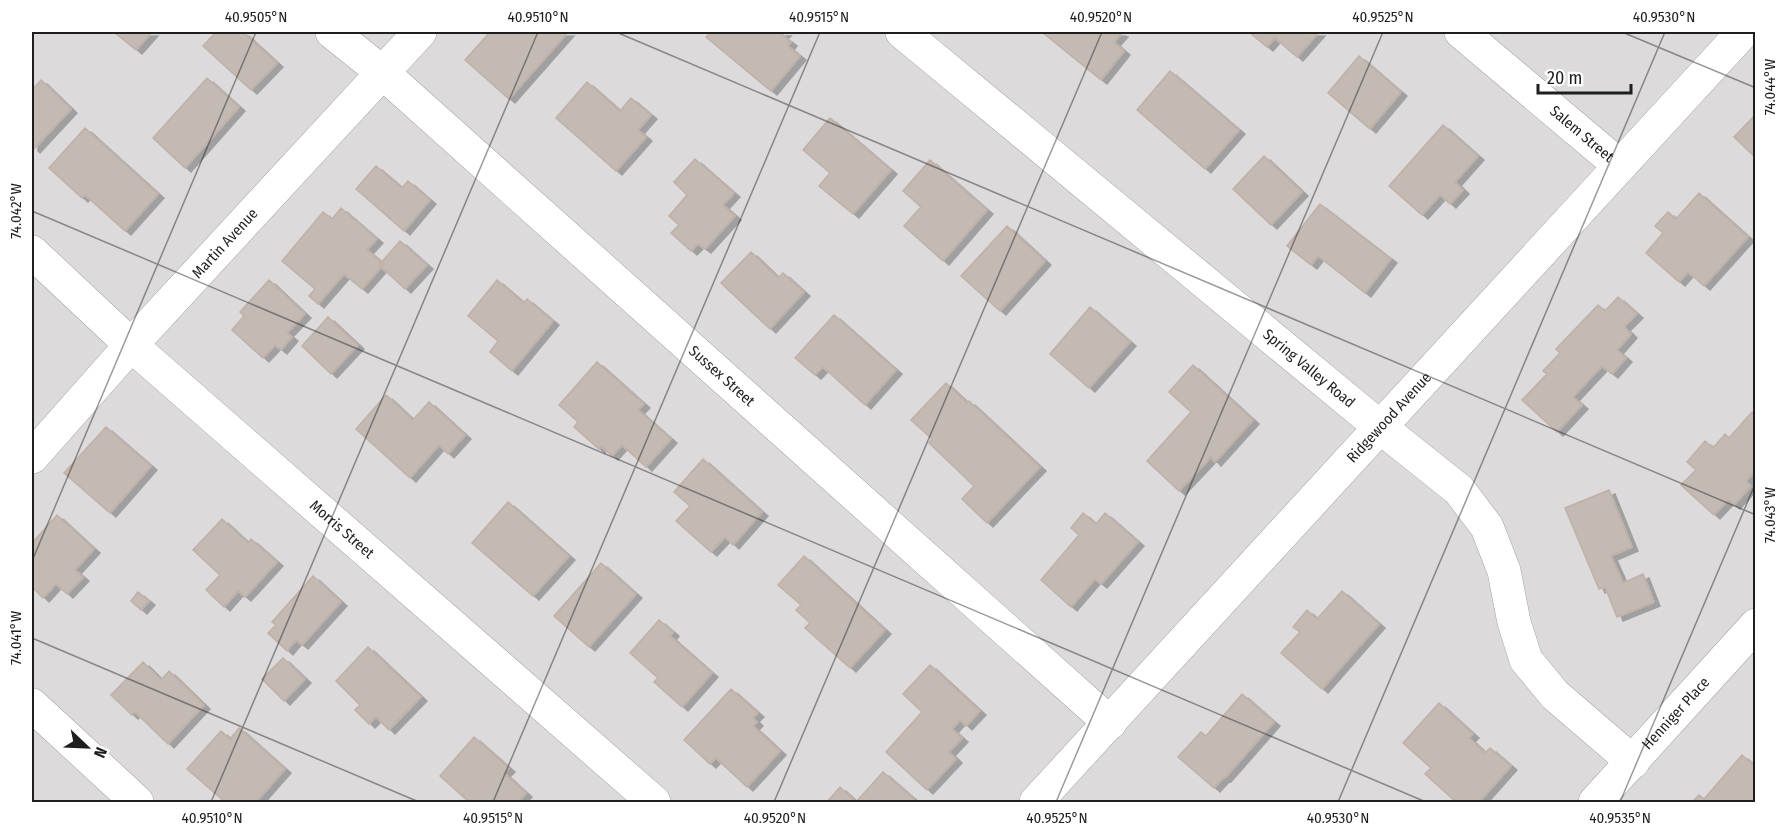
<svg xmlns="http://www.w3.org/2000/svg" width="1787" height="834" viewBox="0 0 1787 834" font-family="'Fira Sans Condensed',sans-serif">
<style>
.residential{fill:#dcdadb}
.building{fill:#c3bab3;stroke:#c0b0a6;stroke-width:1.5;filter:url(#shadow)}
.lines{fill:none;stroke-linecap:round;stroke-linejoin:round}
.minor-casing{stroke:#a5a5a5;stroke-width:34}
.minor{stroke:#fff;stroke-width:33}
.ticks{fill:none;stroke:#1e1e1e;stroke-width:1.5;stroke-opacity:0.45}
.labels{text-anchor:middle;stroke-width:4.5;stroke-linejoin:round;paint-order:stroke}
.street-label{font-size:15px;fill:#1e1e1e;stroke:#fff}
.neatline{fill:none;stroke:#1e1e1e;stroke-width:2}
.ticks-label{font-size:15px;text-anchor:middle;fill:#1e1e1e}
</style>
<defs>
<filter id="shadow"><feDropShadow dx="6" dy="4" stdDeviation="0" flood-color="#0004"/></filter>
</defs>
<rect width="100%" height="100%" fill="#eeeae4"/>
<path class="residential" d="M32 32H1755V802H32Z"/>
<path class="building" d="M114 32H152L136 50Z
M216 32H243L277 63 251 90 203 46Z
M490 32H568L509 99 465 60Z
M711 32H785L782 35 791 42 788 46 800 56 771 91 706 37Z
M1042 32H1119L1122 33 1114 42 1124 51 1101 80Z
M1249 32H1319L1297 57 1275 38 1267 47Z
M1359 56 1401 92 1370 129 1328 93Z
M1170 71 1239 130 1205 169 1137 110Z
M207 78 239 107 185 168 153 138Z
M41 80 71 109 34 149 32 147V90Z
M587 82 620 111 631 98 651 115 638 130 646 137 616 171 556 118Z
M1756 114V158L1734 137Z
M830 118 891 170 853 214 819 186 830 173 803 150Z
M1443 125 1478 156 1455 182 1463 190 1450 204 1440 195 1422 215 1389 186Z
M85 128 158 194 125 231 85 195 82 198 49 168Z
M1264 156 1302 192 1271 225 1233 189Z
M695 159 734 193 723 205 735 216 705 249 698 244 691 251 671 233 679 225 669 216 687 195 674 182Z
M930 160 987 210 943 261 904 226 921 207 903 191Z
M376 166 402 188 408 181 430 200 404 231 356 189Z
M1699 193 1748 237 1704 286 1688 272 1679 282 1646 253 1663 233 1655 226 1668 212 1676 219Z
M1320 204 1391 259 1365 293 1318 256 1311 265 1287 246Z
M341 208 377 239 367 250 384 264 362 289 344 274 318 304 309 296 315 289 282 261 323 212 332 219Z
M1007 226 1045 261 1000 311 961 276Z
M400 241 427 265 405 289 379 265Z
M751 252 778 278 783 273 804 292 770 329 721 283Z
M269 280 305 314 287 333 292 337 281 350 275 345 263 358 232 330 244 316 240 312Z
M497 280 524 303 527 299 553 321 512 371 490 352 498 341 468 316Z
M1618 297 1637 314 1624 327 1631 334 1617 350 1626 358 1612 374 1602 366 1573 397 1582 405 1557 432 1522 400 1547 374 1543 371 1560 353 1556 349 1598 305 1605 311Z
M1090 307 1130 342 1089 388 1050 354Z
M834 315 896 370 865 405 823 367 815 375 795 358Z
M328 317 358 345 331 374 302 346Z
M597 362 644 404 638 410 671 439 646 467 622 445 612 456 601 446 599 449 574 427 578 422 559 405Z
M1193 365 1253 420 1215 462 1211 457 1179 491 1147 461 1191 412 1169 392Z
M946 383 967 403 969 401 1040 467 987 523 962 499 974 486 929 443 932 439 911 420Z
M386 395 413 420 429 402 465 435 448 454 439 445 410 478 356 429Z
M1752 412 1756 416V470L1746 481 1751 486 1734 505 1728 500 1714 515 1681 485 1696 470 1687 462 1705 441 1713 448 1725 434 1729 438Z
M106 427 151 466 110 513 64 473Z
M703 459 762 512 733 545 725 537 711 552 676 521 690 506 674 492Z
M1609 490 1632 547 1611 556 1623 583 1643 574 1654 602 1617 617 1605 587 1599 589 1565 508Z
M508 502 569 556 533 596 472 543Z
M1083 513 1096 524 1105 513 1138 542 1101 584 1095 579 1071 607 1041 580 1079 535 1071 528Z
M57 515 94 549 75 570 83 577 67 594 56 584 43 598 32 587V543Z
M222 519 248 543 251 539 277 562 245 597 238 591 224 607 206 590 220 575 193 550Z
M804 556 885 630 850 668 805 628 810 623 796 610 801 605 778 585Z
M601 563 636 594 589 647 554 616Z
M313 576 341 602 302 645 296 640 287 651 268 633 276 625 272 622Z
M1342 591 1379 624 1322 689 1281 653 1300 632 1293 627 1307 610 1317 619Z
M138 592 149 601 141 610 131 601Z
M659 620 673 632 670 636 712 673 682 707 654 682 658 678 630 653Z
M368 647 421 697 389 730 376 717 369 724 355 710 360 705 336 681Z
M283 658 305 679 284 701 262 679Z
M143 662 161 680 169 671 204 705 168 744 135 712 132 715 111 695Z
M930 665 980 711 966 726 960 720 952 729 962 738 949 752 956 759 927 790 886 752 922 712 903 694Z
M731 689 758 713 753 718 757 722 753 726 780 751 747 787 716 758 710 764 684 740Z
M1242 694 1274 722 1225 778 1224 777 1214 788 1178 757 1201 732 1206 736Z
M1439 703 1473 734 1469 738 1485 753 1490 748 1511 766 1479 802H1456L1425 774 1431 768 1403 743Z
M239 728 285 769 256 802H225L187 769 221 731 230 739Z
M474 737 509 768 504 773 526 793 518 802H469L440 776Z
M1742 755 1756 767V802H1692L1699 795 1704 799Z
M883 772 914 799 911 802H827L840 787 856 802Z"/>
<g class="lines">
<g class="minor-casing">
<g id="minor">
<path id="s1" d="M332 32 383 73 1110 723"/>
<path id="s2" d="M902 32 1380 427 1459 490 1487 527 1504 571 1514 622 1526 660 1555 695 1633 762"/>
<path id="s3" d="M1461 32 1620 166"/>
<path id="s4" d="M32 252 131 345 654 802"/>
<path id="s5" d="M32 457 131 345 420 32"/>
<path d="M32 705 137 802"/>
<path id="s6" d="M1036 802 1743 32"/>
<path id="s7" d="M1595 802 1756 625"/>
</g>
</g>
<use href="#minor" class="minor"/>
</g>
<path class="ticks" d="M616 32 1756 515M1622 32 1756 88M32 211 1426 802M32 561 256 32M32 638 419 802M211 802 538 32M493 802 820 32M774 802 1102 32M1056 802 1383 32M1338 802 1665 32M1620 802 1756 482"/>
<g class="labels">
<g class="street-label">
<text dy="5" stroke="none"><textPath href="#s3" startOffset="158">Salem Street</textPath></text>
<text dy="5" stroke="none"><textPath href="#s5" startOffset="288">Martin Avenue</textPath></text>
<text dy="5" stroke="none"><textPath href="#s2" startOffset="528">Spring Valley Road</textPath></text>
<text dy="5" stroke="none"><textPath href="#s1" startOffset="520">Sussex Street</textPath></text>
<text dy="5" stroke="none"><textPath href="#s6" startOffset="522">Ridgewood Avenue</textPath></text>
<text dy="5" stroke="none"><textPath href="#s4" startOffset="416">Morris Street</textPath></text>
<text dy="5" stroke="none"><textPath href="#s7" startOffset="120">Henniger Place</textPath></text>
</g>
</g>
<rect width="1787" height="834" fill="none" stroke="#ffffff" stroke-width="66"/>
<g transform="translate(87 747) rotate(113)" stroke="#ffffff" stroke-width="4.5" paint-order="stroke">
<path d="M0-4.5L10 22L0 15L-10 22Z" fill="#1e1e1e"/>
<text y="-9" font-size="16" font-weight="bold" text-anchor="middle" fill="#1e1e1e">N</text>
</g>
<path d="M1538 84v9h93v-9" fill="none" stroke="#1e1e1e" stroke-width="3"/>
<text x="1547" y="84" font-size="18" fill="#1e1e1e" stroke="#ffffff" stroke-width="4.5" paint-order="stroke">20 m</text>
<rect x="33" y="33" width="1721" height="768" class="neatline"/>
<g class="ticks-label">
<text x="256" y="22">40.9505°N</text>
<text x="538" y="22">40.9510°N</text>
<text x="819" y="22">40.9515°N</text>
<text x="1101" y="22">40.9520°N</text>
<text x="1383" y="22">40.9525°N</text>
<text x="1664" y="22">40.9530°N</text>
<text transform="translate(1770 87) rotate(-90)" y="5">74.044°W</text>
<text transform="translate(16 211) rotate(-90)" y="5">74.042°W</text>
<text transform="translate(1770 515) rotate(-90)" y="5">74.043°W</text>
<text transform="translate(16 638) rotate(-90)" y="5">74.041°W</text>
<text x="212" y="823">40.9510°N</text>
<text x="493" y="823">40.9515°N</text>
<text x="775" y="823">40.9520°N</text>
<text x="1057" y="823">40.9525°N</text>
<text x="1338" y="823">40.9530°N</text>
<text x="1620" y="823">40.9535°N</text>
</g>
</svg>
